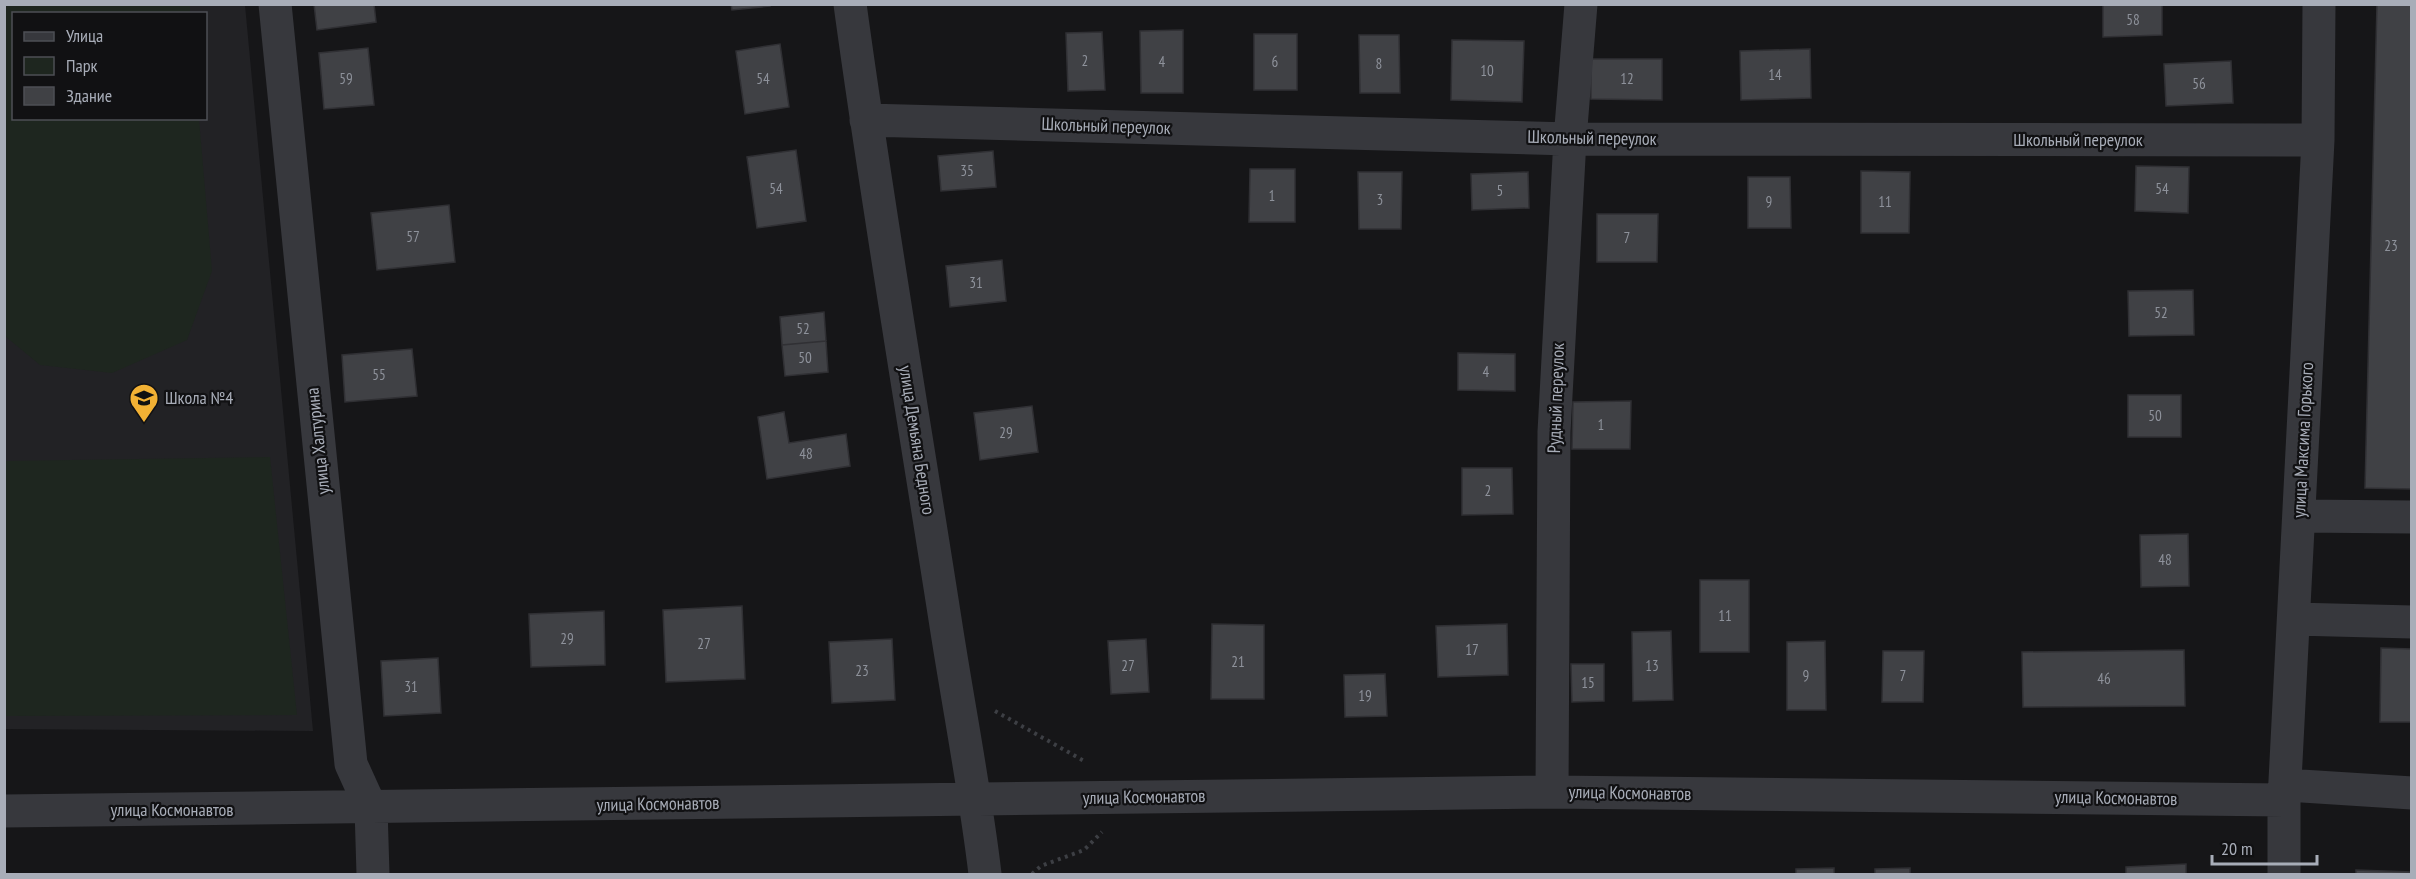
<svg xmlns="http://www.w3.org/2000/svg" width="2416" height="879" viewBox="0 0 2416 879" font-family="'PT Sans Narrow',sans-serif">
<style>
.built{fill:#222225;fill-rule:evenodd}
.green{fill:#1e261f}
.building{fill:#404145;stroke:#303034;stroke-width:1.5}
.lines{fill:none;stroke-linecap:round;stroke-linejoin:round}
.path{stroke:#3d3f44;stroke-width:4;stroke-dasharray:3 4.5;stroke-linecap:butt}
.minor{stroke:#37383d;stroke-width:33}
.labels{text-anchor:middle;stroke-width:4.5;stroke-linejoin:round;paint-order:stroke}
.number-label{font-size:15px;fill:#8e929b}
.street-label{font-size:18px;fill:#a8adb8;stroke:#111113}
.poi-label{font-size:18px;fill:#a8adb8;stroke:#111113;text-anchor:start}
</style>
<rect width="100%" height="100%" fill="#161618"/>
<path class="built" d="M5 5H245L313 731 5 729ZM14 14H206V118H14Z"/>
<path class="green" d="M4 5H190V13L14 14V118L199 119 212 271 187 340 112 373 40 365 5 336Z
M270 457 297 715 5 716V461Z"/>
<path class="building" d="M314 4H374L376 22 317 30Z
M731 4H770V6L732 10Z
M2103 4H2162V35L2103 37Z
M2377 4H2412V489L2365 488Z
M1183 30V93H1141L1140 31Z
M1102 32 1105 90 1068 91 1066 33Z
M1254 34H1297V90H1254Z
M1359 35H1399L1400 93H1360Z
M1452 40 1524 41 1522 102 1451 100Z
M780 44 789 107 745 114 736 51Z
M368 48 374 105 324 109 319 53Z
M1810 49 1811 98 1741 100 1740 51Z
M1591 59H1662V100L1591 99Z
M2231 61 2233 103 2166 106 2164 64Z
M796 150 806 221 757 228 747 157Z
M993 151 996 187 941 191 938 156Z
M2136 166 2189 167 2188 213 2135 211Z
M1250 169H1295V222H1249Z
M1861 171 1910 172 1909 233H1861Z
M1358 172H1402L1401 229H1359Z
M1528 172 1529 208 1472 210 1471 174Z
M1748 177H1790L1791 228H1748Z
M449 205 455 262 377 270 371 213Z
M1597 214H1658L1657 262H1597Z
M1002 260 1006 301 950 307 946 266Z
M2193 290 2194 335 2129 336 2128 291Z
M824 312 826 341 782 345 780 317Z
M826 341 828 372 785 376 782 345Z
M412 349 417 396 345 402 342 355Z
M1458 353 1515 354V391L1458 390Z
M2128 395H2181V437H2128Z
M1631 401 1630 449H1572L1573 402Z
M1032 406 1038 452 980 460 974 413Z
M784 412 789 443 846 434 850 466 767 479 758 417Z
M1462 468H1512L1513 514 1462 515Z
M2188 534 2189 586 2141 587 2140 535Z
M1700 580H1749V652H1700Z
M742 606 745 679 666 682 663 610Z
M604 611 605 665 531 667 529 614Z
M1212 624 1264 625V699H1211Z
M1507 624 1508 675 1438 677 1436 626Z
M1671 631 1673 700 1633 701 1632 632Z
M892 639 895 700 832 703 829 642Z
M1146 639 1149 692 1111 694 1108 641Z
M1825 641 1826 710H1787V642Z
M2381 648 2412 649V722H2380Z
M2184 650 2185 706 2023 707 2022 652Z
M1883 651H1924L1923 702H1882Z
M438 658 441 713 384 716 381 661Z
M1571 664H1604V701L1572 702Z
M1385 674 1387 716 1345 717 1344 675Z
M2186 864V874H2126V867Z
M1834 868V874H1796V869Z
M1910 868V874H1875V869Z
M2356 870 2412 872V874H2356Z"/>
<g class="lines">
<path class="path" d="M995 711 1086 762
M1032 874 1041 866 1084 850 1102 832"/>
<path class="minor" d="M275 4 351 764 371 808 373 874
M850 4C878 210 913 414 945 619 958 704 975 789 985 874
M866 120 1570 139 2318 140
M2299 516 2412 517
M2294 619 2412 622
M2285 785 2412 793
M1552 792 1554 432 1570 139 1581 4
M4 811 1552 792 2284 800
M2284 874V800L2318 140 2319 4"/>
</g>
<defs>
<g id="school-pin" transform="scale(1.5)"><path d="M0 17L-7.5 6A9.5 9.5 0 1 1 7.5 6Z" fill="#f2b134" stroke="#111113"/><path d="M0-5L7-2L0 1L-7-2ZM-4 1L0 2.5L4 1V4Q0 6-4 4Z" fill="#111"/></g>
</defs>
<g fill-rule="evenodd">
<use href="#school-pin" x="144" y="398"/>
</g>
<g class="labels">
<g class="number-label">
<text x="2133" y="25">58</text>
<text x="1085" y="66">2</text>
<text x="1162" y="67">4</text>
<text x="1275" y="67">6</text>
<text x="1379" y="69">8</text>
<text x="1487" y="76">10</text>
<text x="1775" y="80">14</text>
<text x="346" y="84">59</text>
<text x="763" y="84">54</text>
<text x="1627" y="84">12</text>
<text x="2199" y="89">56</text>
<text x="967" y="176">35</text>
<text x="776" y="194">54</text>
<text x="2162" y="194">54</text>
<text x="1500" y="196">5</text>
<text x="1272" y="201">1</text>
<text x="1380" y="205">3</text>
<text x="1769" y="207">9</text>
<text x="1885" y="207">11</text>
<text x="413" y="242">57</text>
<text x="1627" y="243">7</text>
<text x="2391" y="251">23</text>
<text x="976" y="288">31</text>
<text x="2161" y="318">52</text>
<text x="803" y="334">52</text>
<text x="805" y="363">50</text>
<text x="1486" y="377">4</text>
<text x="379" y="380">55</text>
<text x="2155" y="421">50</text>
<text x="1601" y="430">1</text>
<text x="1006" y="438">29</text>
<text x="806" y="459">48</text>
<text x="1488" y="496">2</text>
<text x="2165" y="565">48</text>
<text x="1725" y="621">11</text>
<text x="567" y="644">29</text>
<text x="704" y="649">27</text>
<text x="1472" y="655">17</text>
<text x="1238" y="667">21</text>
<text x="1128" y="671">27</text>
<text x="1652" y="671">13</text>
<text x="862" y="676">23</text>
<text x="1806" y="681">9</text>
<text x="1903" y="681">7</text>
<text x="2104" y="684">46</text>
<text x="1588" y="688">15</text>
<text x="411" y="692">31</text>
<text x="1365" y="701">19</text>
</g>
<g class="street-label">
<text transform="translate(1106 126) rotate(2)" y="6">Школьный переулок</text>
<text transform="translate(1592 138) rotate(1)" y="6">Школьный переулок</text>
<text x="2078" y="146">Школьный переулок</text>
<text transform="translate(1556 398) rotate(-88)" y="6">Рудный переулок</text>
<text transform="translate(917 440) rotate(81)" y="6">улица Демьяна Бедного</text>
<text transform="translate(2303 440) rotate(-87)" y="6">улица Максима Горького</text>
<text transform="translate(318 441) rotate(-96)" y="6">улица Халтурина</text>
<text transform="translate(1630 793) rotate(1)" y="6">улица Космонавтов</text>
<text transform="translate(1144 797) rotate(-1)" y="6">улица Космонавтов</text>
<text transform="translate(2116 798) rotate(1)" y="6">улица Космонавтов</text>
<text transform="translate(658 804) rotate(-1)" y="6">улица Космонавтов</text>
<text x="172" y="816">улица Космонавтов</text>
</g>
<g class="poi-label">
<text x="165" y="404">Школа №4</text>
</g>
</g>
<rect width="2416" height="879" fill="none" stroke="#a8adb8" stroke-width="12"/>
<rect x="12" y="12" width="195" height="108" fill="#111113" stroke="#4d4f55" stroke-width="1.5"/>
<rect x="24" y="32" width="30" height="9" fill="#37383d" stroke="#4d4f55" stroke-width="1.5"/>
<text x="66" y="42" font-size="18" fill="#a8adb8">Улица</text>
<rect x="24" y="57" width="30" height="18" fill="#1e261f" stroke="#4d4f55" stroke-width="1.5"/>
<text x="66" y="72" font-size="18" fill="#a8adb8">Парк</text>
<rect x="24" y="87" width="30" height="18" fill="#404145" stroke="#4d4f55" stroke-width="1.5"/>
<text x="66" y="102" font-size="18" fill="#a8adb8">Здание</text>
<path d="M2212 855v9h105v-9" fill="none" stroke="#a8adb8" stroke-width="3"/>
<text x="2221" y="855" font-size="18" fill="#a8adb8" stroke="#111113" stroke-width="4.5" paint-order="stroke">20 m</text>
</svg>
